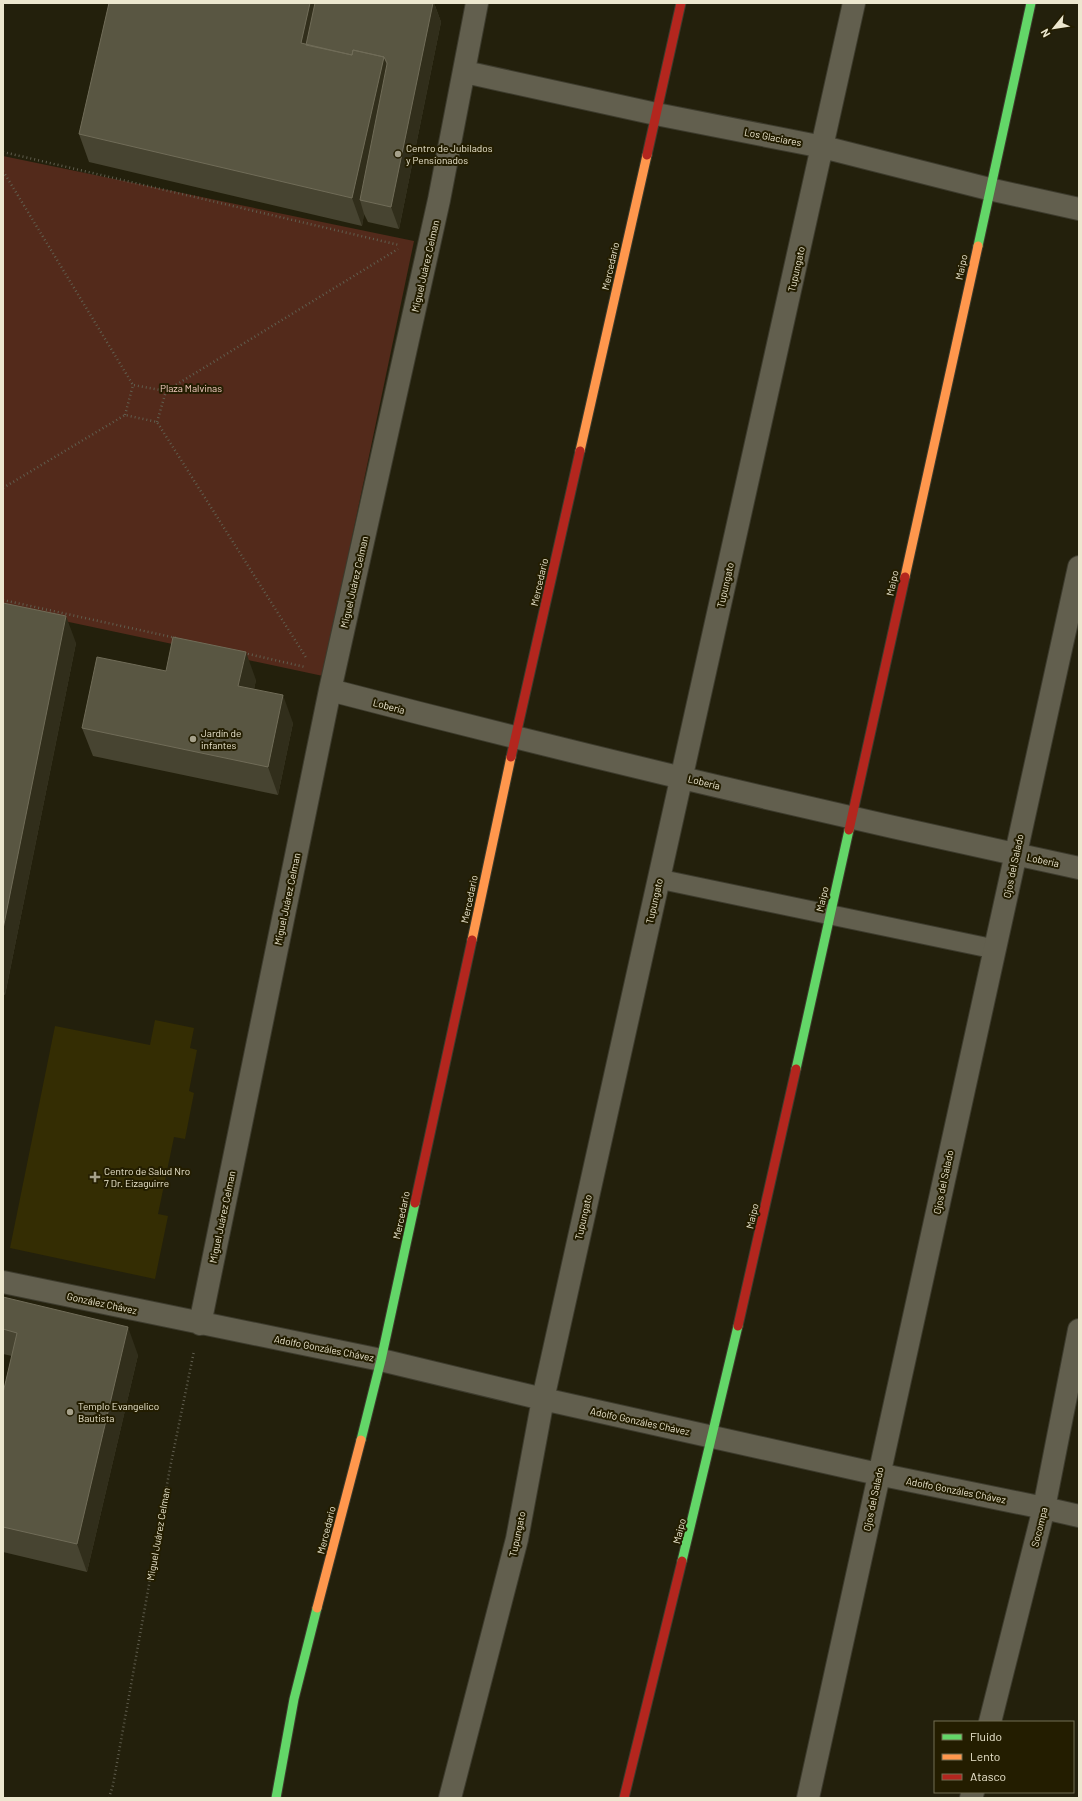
<svg xmlns="http://www.w3.org/2000/svg" width="1082" height="1801" viewBox="0 0 1082 1801" font-family="Barlow,sans-serif">
<style>
.built{fill:#342d03}
.green{fill:#532a1b}
.lines{fill:none;stroke-linecap:round;stroke-linejoin:round}
.lane-casing{stroke:#3d3b2d;stroke-width:21}
.street-casing{stroke:#3d3b2d;stroke-width:24}
.fast-casing{stroke:#3d3b2d;stroke-width:11}
.slow-casing{stroke:#3d3b2d;stroke-width:11}
.jam-casing{stroke:#3d3b2d;stroke-width:11}
.path{stroke:#605e4f;stroke-width:2.5;stroke-dasharray:1 3;stroke-linecap:butt}
.lane{stroke:#625f4e;stroke-width:19}
.street{stroke:#625f4e;stroke-width:22}
.fast{stroke:#63d668;stroke-width:9}
.slow{stroke:#ff974d;stroke-width:9}
.jam{stroke:#b3261e;stroke-width:9}
.wall{fill:#474431}
.shaded-wall{fill:#312e1b}
.building{fill:#595642;stroke:#706c58}
.poi-dot{fill:#a6a18b;stroke:#231d00;stroke-width:1.5}
.labels{text-anchor:middle;stroke-width:4;stroke-linejoin:round;paint-order:stroke}
.street-label{font-size:10px;fill:#ece7cf;stroke:#231d00}
.poi-label{font-size:10px;fill:#ece7cf;stroke:#231d00;text-anchor:start}
.park-label{font-size:10px;fill:#f4cdc1;stroke:#231d00}
</style>
<rect width="100%" height="100%" fill="#23200c"/>
<path class="built" d="M155 1020 194 1028 190 1048 197 1050 189 1091 194 1093 185 1139 174 1137 158 1214 168 1216 155 1279 10 1248 55 1026 150 1045Z"/>
<path class="green" d="M3 156 414 241 323 676 3 608Z"/>
<g class="lines">
<g class="lane-casing">
<path id="lane" d="M659 879 994 949"/>
</g>
<g class="street-casing">
<path id="street" d="M465 72 656 114 823 147 989 189 1079 209
M330 690C579 755 828 814 1079 868
M3 1282 381 1360 543 1399 878 1474 1044 1508 1079 1516
M200 1324 330 690 439 200 477 3
M990 1722 1044 1508 1079 1330
M450 1798 517 1539 543 1399 854 3
M808 1798 1079 567
M971 1798 973 1792"/>
</g>
<g class="fast-casing">
<path id="fast" d="M978 246 1031 3
M796 1069 849 830
M361 1440 381 1360 415 1203
M682 1561 738 1326
M276 1798 294 1699 317 1608"/>
</g>
<g class="slow-casing">
<path id="slow" d="M580 451 647 155
M905 577 978 246
M472 940 511 757
M317 1608 361 1440"/>
</g>
<g class="jam-casing">
<path id="jam" d="M647 155 681 3
M511 757 580 451
M849 830 905 577
M415 1203 472 940
M738 1326 796 1069
M624 1798 682 1561"/>
</g>
<path class="path" d="M3 152 399 245
M3 171 133 385
M125 415 133 385 166 391
M157 422 166 391 398 249
M3 488 125 415 157 422 307 659
M3 600 176 638
M244 653 305 667
M109 1798 113 1785 170 1468 194 1351"/>
<use href="#lane" class="lane"/>
<use href="#street" class="street"/>
<use href="#fast" class="fast"/>
<use href="#slow" class="slow"/>
<use href="#jam" class="jam"/>
</g>
<path class="wall" d="M109 3H434L441 22 399 229 368 222 364 214 362 226 89 162 79 134Z
M3 603 76 643 5 995 3 994Z
M166 671 256 680 254 689 293 723 278 795 93 756 82 728Z
M3 1297 138 1355 87 1572 3 1552V1393L12 1356 3 1354Z"/>
<path class="shaded-wall" d="M310 3H327L311 71 301 43Z
M433 3H434L441 22 399 229 391 207Z
M384 57 394 85 360 200 364 214 362 226 352 198Z
M66 616 76 643 5 995 3 988V929Z
M246 652 256 680 249 714 238 686Z
M283 695 293 723 278 795 268 767Z
M128 1327 138 1355 87 1572 77 1544Z"/>
<path class="building" d="M109 3H310L301 43 352 55 353 50 384 57 352 198 79 134Z
M315 3H433L391 207 360 200 387 64V63L384 57 353 50 352 55 306 45Z
M3 603 66 616 3 929Z
M173 637 246 652 238 686 283 695 268 767 82 728 97 657 166 671Z
M3 1297 128 1327 77 1544 3 1527V1393L17 1333 3 1329Z"/>
<g class="poi-dot">
<circle cx="398" cy="154" r="4"/>
<circle cx="193" cy="739" r="4"/>
<path d="M93 1171h4v4h4v4h-4v4h-4v-4h-4v-4h4z"/>
<circle cx="70" cy="1412" r="4"/>
</g>
<g class="labels">
<g class="street-label">
<text transform="translate(773 137) rotate(11)" y="4">Los Glaciares</text>
<text transform="translate(425 266) rotate(-77)" y="4">Miguel Juárez Celman</text>
<text transform="translate(610 266) rotate(-77)" y="4">Mercedario</text>
<text transform="translate(961 267) rotate(-78)" y="4">Maipo</text>
<text transform="translate(796 269) rotate(-77)" y="4">Tupungato</text>
<text transform="translate(354 582) rotate(-77)" y="4">Miguel Juárez Celman</text>
<text transform="translate(539 582) rotate(-77)" y="4">Mercedario</text>
<text transform="translate(892 583) rotate(-78)" y="4">Maipo</text>
<text transform="translate(725 585) rotate(-77)" y="4">Tupungato</text>
<text transform="translate(389 706) rotate(15)" y="4">Lobería</text>
<text transform="translate(704 782) rotate(14)" y="4">Lobería</text>
<text transform="translate(1043 860) rotate(12)" y="4">Lobería</text>
<text transform="translate(1013 866) rotate(-78)" y="4">Ojos del Salado</text>
<text transform="translate(287 899) rotate(-78)" y="4">Miguel Juárez Celman</text>
<text transform="translate(469 899) rotate(-78)" y="4">Mercedario</text>
<text transform="translate(822 899) rotate(-77)" y="4">Maipo</text>
<text transform="translate(654 901) rotate(-77)" y="4">Tupungato</text>
<text transform="translate(943 1182) rotate(-78)" y="4">Ojos del Salado</text>
<text transform="translate(401 1215) rotate(-78)" y="4">Mercedario</text>
<text transform="translate(752 1216) rotate(-77)" y="4">Maipo</text>
<text transform="translate(222 1217) rotate(-78)" y="4">Miguel Juárez Celman</text>
<text transform="translate(583 1217) rotate(-77)" y="4">Tupungato</text>
<text transform="translate(102 1303) rotate(12)" y="4">González Chávez</text>
<text transform="translate(324 1348) rotate(11)" y="4">Adolfo Gonzáles Chávez</text>
<text transform="translate(640 1421) rotate(12)" y="4">Adolfo Gonzáles Chávez</text>
<text transform="translate(956 1490) rotate(11)" y="4">Adolfo Gonzáles Chávez</text>
<text transform="translate(873 1499) rotate(-78)" y="4">Ojos del Salado</text>
<text transform="translate(1039 1527) rotate(-76)" y="4">Socompa</text>
<text transform="translate(326 1530) rotate(-76)" y="4">Mercedario</text>
<text transform="translate(679 1531) rotate(-76)" y="4">Maipo</text>
<text transform="translate(158 1534) rotate(-80)" y="4">Miguel Juárez Celman</text>
<text transform="translate(517 1534) rotate(-78)" y="4">Tupungato</text>
</g>
<g class="poi-label">
<text x="406" y="152">Centro de Jubilados<tspan x="406" dy="12">y Pensionados</tspan></text>
<text x="201" y="737">Jardín de<tspan x="201" dy="12">infantes</tspan></text>
<text x="104" y="1175">Centro de Salud Nro<tspan x="104" dy="12">7 Dr. Eizaguirre</tspan></text>
<text x="78" y="1410">Templo Evangelico<tspan x="78" dy="12">Bautista</tspan></text>
</g>
<g class="park-label">
<text x="191" y="392">Plaza Malvinas</text>
</g>
</g>
<rect width="1082" height="1801" fill="none" stroke="#ece7cf" stroke-width="8"/>
<rect x="934" y="1721" width="140" height="72" fill="#231d00" stroke="#736e53"/>
<rect x="942" y="1734" width="20" height="6" fill="#63d668" stroke="#736e53"/>
<text x="970" y="1741" font-size="12" fill="#ece7cf">Fluido</text>
<rect x="942" y="1754" width="20" height="6" fill="#ff974d" stroke="#736e53"/>
<text x="970" y="1761" font-size="12" fill="#ece7cf">Lento</text>
<rect x="942" y="1774" width="20" height="6" fill="#b3261e" stroke="#736e53"/>
<text x="970" y="1781" font-size="12" fill="#ece7cf">Atasco</text>
<g transform="translate(1054 28) rotate(240)" stroke="#231d00" stroke-width="3" paint-order="stroke">
<path d="M0-3L7 15L0 10L-7 15Z" fill="#ece7cf"/>
<text y="-6" font-size="11" font-weight="bold" text-anchor="middle" fill="#ece7cf">N</text>
</g>
</svg>
